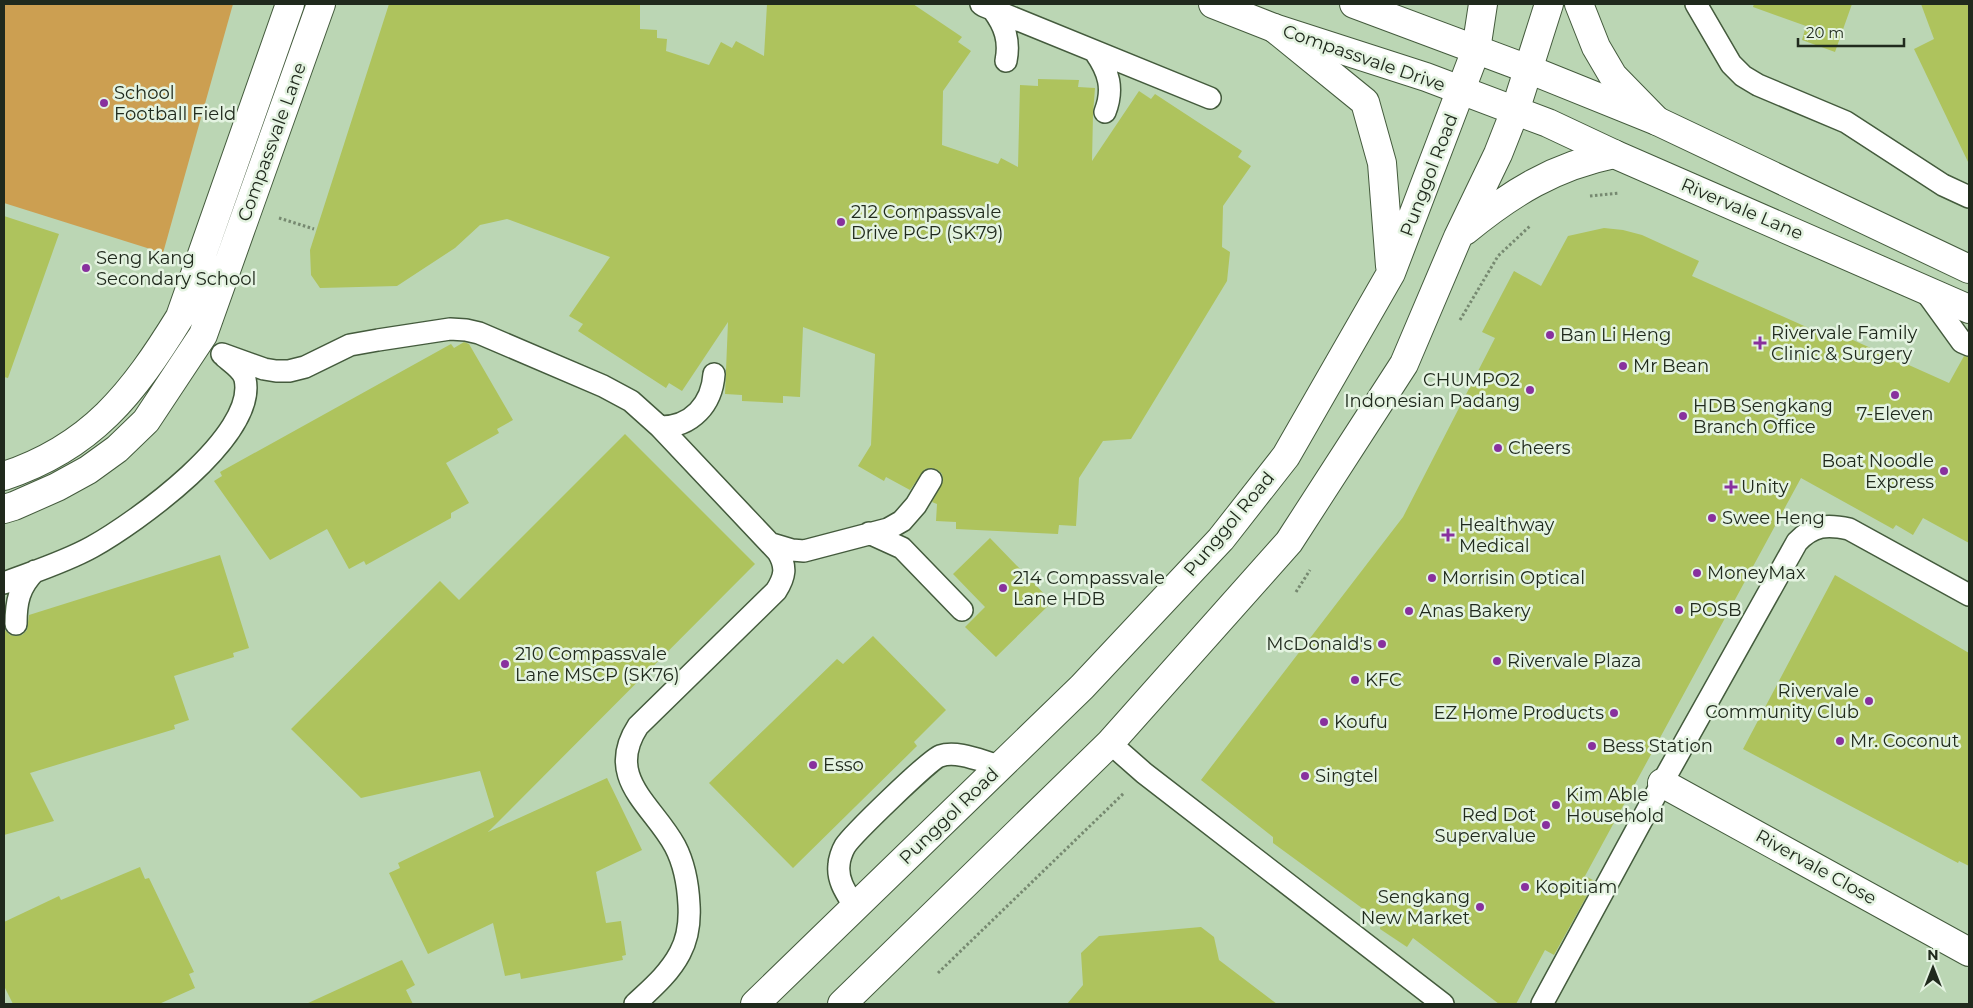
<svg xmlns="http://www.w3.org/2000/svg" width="1973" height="1008" viewBox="0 0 1973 1008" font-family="Montserrat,sans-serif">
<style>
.green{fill:#cc9f51}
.building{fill:#aec35d}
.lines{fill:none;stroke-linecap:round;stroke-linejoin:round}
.service-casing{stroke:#445b3d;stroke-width:24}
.minor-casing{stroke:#445b3d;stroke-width:30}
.tertiary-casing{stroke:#445b3d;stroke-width:30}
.secondary-casing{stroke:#445b3d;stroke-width:30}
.path{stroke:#768970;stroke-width:3;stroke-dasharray:2.5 2.5;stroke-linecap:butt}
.service{stroke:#fff;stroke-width:21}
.minor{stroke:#fff;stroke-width:28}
.tertiary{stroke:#fff;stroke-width:28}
.secondary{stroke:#fff;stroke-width:28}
.poi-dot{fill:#88319e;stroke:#e4f3e1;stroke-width:2}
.labels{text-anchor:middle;stroke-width:5;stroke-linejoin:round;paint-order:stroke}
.street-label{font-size:18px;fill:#202a1d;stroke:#e4f3e1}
.poi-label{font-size:18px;fill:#202a1d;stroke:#e4f3e1;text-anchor:start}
</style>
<rect width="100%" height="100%" fill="#bbd6b4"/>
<path class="green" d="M4 4H233L163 253 4 203Z"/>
<path class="building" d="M389 4H640V29L657 30V38L667 39 666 51 709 65 721 42 732 48 736 41 764 56 767 4H913L962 37 958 42 971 51 943 91 942 145 998 164 1001 158 1018 167 1020 85 1038 86V79L1079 80 1078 87 1095 88 1093 114 1092 161 1139 91 1151 99 1155 94 1242 151 1238 157 1251 166 1223 206 1222 247 1230 252 1227 281 1131 439 1103 441 1079 478 1076 526 1059 525 1058 534 956 529V522L936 521 937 504 932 502 943 481 942 474 938 470 932 468 925 469 910 490 886 477 884 481 858 466 871 445 875 354 803 327 800 397 783 396V403L742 401V395L725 394 728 322 682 391 669 383 666 388 578 331 583 324 569 316 610 257 507 219 480 225 455 248 397 286 320 288 311 275 310 250Z
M1754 4H1852L1835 52 1802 40 1806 26 1753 7Z
M1921 4H1969V164L1914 49 1934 39Z
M4 216 59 234 8 378 4 377Z
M1604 228 1623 230 1642 235 1699 261 1692 276 1831 338 1835 332 1949 383 1964 356 1969 357V543L1923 518 1913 535 1896 525 1893 529 1801 478 1585 876 1595 881 1554 955 1545 950 1516 1004H1499L1413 938 1407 947 1380 929 1381 922 1273 843V837L1201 780 1403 517 1495 338 1482 332 1514 271 1541 286 1568 236Z
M464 342 469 344 513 420 497 429 499 433 446 463 469 503 451 513V518L366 565 364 561 349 569 327 529 270 560 214 481 222 476 220 472 451 344 454 348Z
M625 434 755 564 488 832 607 778 642 850 596 872 606 923 621 921 626 955 622 956 623 960 521 979 520 973 505 976 493 923 428 954 389 873 400 868 398 863 494 817 480 771 361 798 291 729 440 581 459 600Z
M990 538 1052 602 996 657 965 627 985 607 953 574Z
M220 555 249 648 233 653 234 657 174 676 189 720 174 725 175 729 30 773 54 821 4 835V625L5 630 10 635 15 636 22 635 27 630 29 615Z
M1835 575 1969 653V866L1959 861 1958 863 1743 749Z
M873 636 946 710 914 742 917 746 793 868 709 783 837 659 843 664Z
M140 867 145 879 149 878 194 972 189 974 195 988 159 1004H13L4 986V922L59 896 61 900Z
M1201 927 1214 937 1219 960 1277 1004H1067L1083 985 1081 953 1099 936Z
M402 960 415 985 406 990 413 1004H306Z"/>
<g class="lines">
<g class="service-casing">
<path id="service" d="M981 4 984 6 1210 98
M1696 4 1731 64 1743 76 1758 85 1846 122 1943 185 1969 197
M993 10C1005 26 1010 41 1006 61
M1095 52C1109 72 1114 89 1105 112
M1923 288 1962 342 1969 345
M222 354 264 369 276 371H289L305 367 350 345 378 340 450 329 466 330 479 333 603 386 631 401 660 427 778 552C787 567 785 577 776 591L638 726C604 778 653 805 675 846 685 865 688 884 689 905 690 922 688 938 680 953 669 974 651 989 635 1004
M660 427C692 427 712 404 714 374
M869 533 902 548 962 610
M772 544 792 550 804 551 888 529 902 521 916 505 931 480
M4 583C33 572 65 562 92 547 135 523 258 436 245 379 243 370 232 363 225 357
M16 624C16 602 19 587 35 571
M1110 743 1144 773 1443 1004
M855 907C847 894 837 881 839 865 839 860 842 851 845 846 852 835 929 760 940 756 958 750 983 762 1000 766
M1542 1004 1662 783 1797 542C1813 525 1827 524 1849 529L1969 595"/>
</g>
<g class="minor-casing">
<path id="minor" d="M4 476C92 447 133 393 180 317L290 4
M4 509 14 506 57 487 88 470 117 449 146 421 203 335 321 4
M1662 783 1969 952"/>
</g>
<g class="tertiary-casing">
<path id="tertiary" d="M1213 4 1274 28 1426 77 1548 123 1614 154 1969 309
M1354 4 1528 69 1657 121 1969 269"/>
</g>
<g class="secondary-casing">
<path id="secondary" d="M1579 4 1596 47 1613 76 1657 121
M1274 28 1365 102 1382 163 1390 266
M1465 231C1511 193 1555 166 1614 154
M755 1004 1082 687 1221 539 1286 456 1391 273 1476 50 1483 4
M842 1004 1110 743 1289 542 1404 364 1458 237 1498 154 1515 111 1549 4"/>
</g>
<path class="path" d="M1590 196 1619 193
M279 218 314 229
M1460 320 1498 256 1530 226
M1296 592 1310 570
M938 973 1124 793"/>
<use href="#service" class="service"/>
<use href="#minor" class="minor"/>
<use href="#tertiary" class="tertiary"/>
<use href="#secondary" class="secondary"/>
</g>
<g class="poi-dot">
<circle cx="104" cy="103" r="5"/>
<circle cx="841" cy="222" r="5"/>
<circle cx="86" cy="268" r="5"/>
<circle cx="1550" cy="335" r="5"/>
<path d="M1757.5 335.5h5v5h5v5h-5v5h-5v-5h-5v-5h5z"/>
<circle cx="1623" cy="366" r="5"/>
<circle cx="1530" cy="390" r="5"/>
<circle cx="1895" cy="395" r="5"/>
<circle cx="1683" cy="416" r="5"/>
<circle cx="1498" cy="448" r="5"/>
<circle cx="1944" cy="471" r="5"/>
<path d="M1728.5 479.5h5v5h5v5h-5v5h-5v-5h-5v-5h5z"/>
<circle cx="1712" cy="518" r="5"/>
<path d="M1445.5 527.5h5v5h5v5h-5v5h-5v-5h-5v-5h5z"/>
<circle cx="1697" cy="573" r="5"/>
<circle cx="1432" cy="578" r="5"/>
<circle cx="1003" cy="588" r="5"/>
<circle cx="1679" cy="610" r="5"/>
<circle cx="1409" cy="611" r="5"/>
<circle cx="1382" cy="644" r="5"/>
<circle cx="1497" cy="661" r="5"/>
<circle cx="505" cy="664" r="5"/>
<circle cx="1355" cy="680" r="5"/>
<circle cx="1869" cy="701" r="5"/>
<circle cx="1614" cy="713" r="5"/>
<circle cx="1324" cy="722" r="5"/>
<circle cx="1840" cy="741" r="5"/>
<circle cx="1592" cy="746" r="5"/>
<circle cx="813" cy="765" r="5"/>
<circle cx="1305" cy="776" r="5"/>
<circle cx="1556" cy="805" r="5"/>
<circle cx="1546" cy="825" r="5"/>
<circle cx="1525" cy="887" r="5"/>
<circle cx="1480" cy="907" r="5"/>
</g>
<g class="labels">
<g class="street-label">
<text transform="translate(1364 58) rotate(19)" y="6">Compassvale Drive</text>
<text transform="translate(272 142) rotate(-70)" y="6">Compassvale Lane</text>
<text transform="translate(1429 175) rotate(-69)" y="6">Punggol Road</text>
<text transform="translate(1742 209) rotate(23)" y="6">Rivervale Lane</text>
<text transform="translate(1229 524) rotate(-50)" y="6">Punggol Road</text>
<text transform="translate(949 816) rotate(-44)" y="6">Punggol Road</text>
<text transform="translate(1816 867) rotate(29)" y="6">Rivervale Close</text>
</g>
<g class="poi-label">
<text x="114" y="99">School<tspan x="114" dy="21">Football Field</tspan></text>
<text x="851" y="218">212 Compassvale<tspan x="851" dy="21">Drive PCP (SK79)</tspan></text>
<text x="96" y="264">Seng Kang<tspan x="96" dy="21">Secondary School</tspan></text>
<text x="1771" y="339">Rivervale Family<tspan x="1771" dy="21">Clinic &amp; Surgery</tspan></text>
<text x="1560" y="341">Ban Li Heng</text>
<text x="1633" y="372">Mr Bean</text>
<text x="1520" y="386" text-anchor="end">CHUMPO2<tspan x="1520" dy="21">Indonesian Padang</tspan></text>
<text x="1693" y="412">HDB Sengkang<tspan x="1693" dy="21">Branch Office</tspan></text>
<text x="1895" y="420" text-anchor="middle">7-Eleven</text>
<text x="1508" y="454">Cheers</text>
<text x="1934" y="467" text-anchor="end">Boat Noodle<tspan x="1934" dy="21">Express</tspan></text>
<text x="1741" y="493">Unity</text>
<text x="1722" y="524">Swee Heng</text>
<text x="1459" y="531">Healthway<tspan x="1459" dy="21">Medical</tspan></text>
<text x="1707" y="579">MoneyMax</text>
<text x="1013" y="584">214 Compassvale<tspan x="1013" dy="21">Lane HDB</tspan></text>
<text x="1442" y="584">Morrisin Optical</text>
<text x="1689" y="616">POSB</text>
<text x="1419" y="617">Anas Bakery</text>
<text x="1372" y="650" text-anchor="end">McDonald's</text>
<text x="515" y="660">210 Compassvale<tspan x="515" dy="21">Lane MSCP (SK76)</tspan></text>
<text x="1507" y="667">Rivervale Plaza</text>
<text x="1365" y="686">KFC</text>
<text x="1859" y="697" text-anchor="end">Rivervale<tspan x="1859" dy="21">Community Club</tspan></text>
<text x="1604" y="719" text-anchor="end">EZ Home Products</text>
<text x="1334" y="728">Koufu</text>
<text x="1850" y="747">Mr. Coconut</text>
<text x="1602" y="752">Bess Station</text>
<text x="823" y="771">Esso</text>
<text x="1315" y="782">Singtel</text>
<text x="1566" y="801">Kim Able<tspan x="1566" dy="21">Household</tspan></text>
<text x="1536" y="821" text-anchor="end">Red Dot<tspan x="1536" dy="21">Supervalue</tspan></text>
<text x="1535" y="893">Kopitiam</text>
<text x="1470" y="903" text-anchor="end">Sengkang<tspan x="1470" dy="21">New Market</tspan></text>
</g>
</g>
<rect width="1973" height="1008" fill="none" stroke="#202a1d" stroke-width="10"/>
<g transform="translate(1933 968)" stroke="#e4f3e1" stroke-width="4" paint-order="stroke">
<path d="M0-4L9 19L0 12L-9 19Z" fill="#202a1d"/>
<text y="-8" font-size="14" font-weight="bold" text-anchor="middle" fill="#202a1d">N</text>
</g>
<path d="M1798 38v8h106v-8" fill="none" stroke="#202a1d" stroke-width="2.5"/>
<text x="1806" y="38" font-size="15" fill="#202a1d" stroke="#e4f3e1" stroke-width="4" paint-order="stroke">20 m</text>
</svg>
